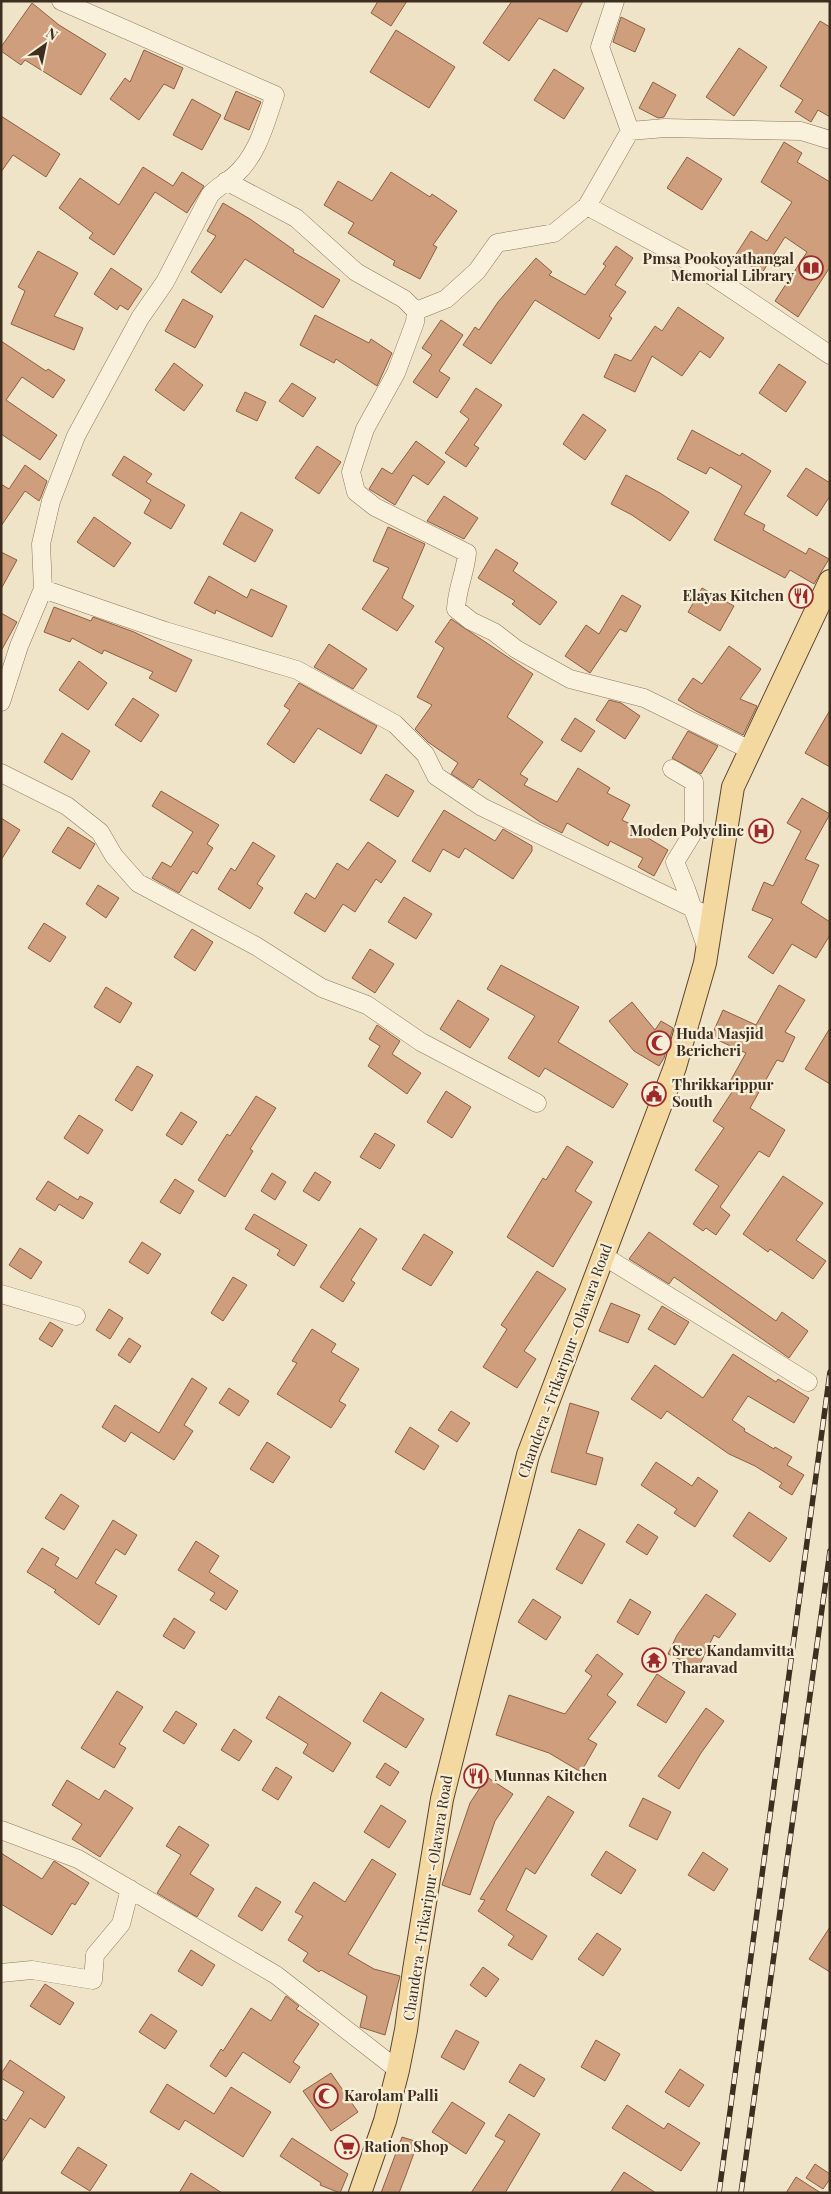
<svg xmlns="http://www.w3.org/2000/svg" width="831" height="2194" viewBox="0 0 831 2194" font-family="'Playfair Display',serif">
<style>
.building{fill:#cf9f7d;stroke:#8d5f41}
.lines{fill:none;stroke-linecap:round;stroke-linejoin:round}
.minor-casing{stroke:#8d765c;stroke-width:19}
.major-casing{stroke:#5b4430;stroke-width:24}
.minor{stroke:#faf1dc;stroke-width:18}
.major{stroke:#f3d9a0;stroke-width:22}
.rail-casing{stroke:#3d2e20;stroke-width:5.5}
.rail{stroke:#f7eed8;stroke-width:4;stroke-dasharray:11;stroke-linecap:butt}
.labels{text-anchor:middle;stroke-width:4.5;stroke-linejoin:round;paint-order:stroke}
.poi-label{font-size:15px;font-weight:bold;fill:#3d2e20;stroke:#f7eed8;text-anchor:start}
.street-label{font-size:15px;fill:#3d2e20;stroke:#f7eed8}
</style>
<rect width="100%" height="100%" fill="#f0e4c8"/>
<path class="building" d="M378 1H407L391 26 371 13Z
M512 1H583L567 32 539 18 509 61 483 43Z
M32 3 59 25 106 54 81 95 25 60 21 65 1 51V47Z
M621 17 645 29 635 52 613 42Z
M820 21 830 27V117L818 110 811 122 795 112 803 100 780 86Z
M396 30 455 67 429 108 370 72Z
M739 48 767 67 734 116 706 97Z
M144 50 183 68 174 89 164 84 139 120 110 99 125 78 130 82Z
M554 69 584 88 564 119 534 100Z
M653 82 676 95 664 117 658 118 639 108Z
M236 91 261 102 249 130 224 119Z
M192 99 221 115 202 150 173 135Z
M1 116 60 154 46 177 13 155 1 172Z
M784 142 802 153 797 162 830 182V267L798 317 775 301 807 252 785 237 762 273 735 256 751 231 767 241 792 202 761 182Z
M687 157 722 179 702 210 667 188Z
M143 167 173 186 182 172 204 186 187 213 155 192 114 255 89 238 93 233 59 208 80 178 119 205Z
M391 172 430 197 432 194 457 211 433 245 437 247 420 279 393 265 395 261 348 233 354 223 324 205 338 181 372 201Z
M223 203 250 219 294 250 293 252 340 280 323 308 245 259 221 293 191 272 216 236 207 231Z
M616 246 633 258 615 285 626 292 609 316 612 318 599 339 535 300 491 364 463 345 475 327 479 330 498 302 536 258 552 272 549 275 585 295 606 266 603 264Z
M38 251 78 273 54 316 83 328 74 350 11 324 25 291 18 287Z
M111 268 142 289 128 310 120 305 117 310 94 294Z
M183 299 213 316 195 348 165 331Z
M678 307 724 338 710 358 700 351 682 376 652 356 635 392 604 377 615 354 631 361 655 326 662 331Z
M315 315 369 343 371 339 392 353 377 386 336 359 334 363 300 345Z
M441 320 463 335 439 371 450 378 437 398 413 382 432 355 422 348Z
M1 341 46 371 48 369 65 380 53 398 22 377 6 400 57 435 40 460 1 434Z
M174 363 203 385 184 411 155 390Z
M779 364 806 382 786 412 759 393Z
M292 383 316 398 303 417 279 401Z
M476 388 502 405 474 445 479 448 466 467 445 453 469 419 460 412Z
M245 392 266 402 257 421 236 411Z
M583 414 606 430 585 460 563 444Z
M692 430 740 456 742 453 771 471 744 514 765 525 763 530 806 554 809 548 829 559 814 584 790 570 785 578 714 540 742 486 710 467 706 474 677 459Z
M416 441 445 462 428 485 413 475 395 505 369 489 382 468 392 474Z
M317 446 341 462 319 494 295 478Z
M124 456 152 474 146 482 185 505 171 529 144 513 151 500 112 475Z
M25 465 47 481 41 497 39 501 25 491 1 526V484L9 489Z
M806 468 830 483V496L817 516 787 496Z
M626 475 660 493 689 512 670 541 632 515 611 504Z
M444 496 478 518 464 539 427 521Z
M241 512 273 530 255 562 223 544Z
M94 517 131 543 114 567 77 542Z
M388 527 425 544 402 598 414 606 397 631 362 609 389 568 373 561Z
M496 549 518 563 513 571 557 602 540 625 512 604 515 601 478 578Z
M1 552 17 560 1 589Z
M209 576 247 598 251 589 287 606 272 637 216 610 215 614 194 603Z
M702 588 734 606 720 631 688 612Z
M622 595 641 606 626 632 620 629 590 673 565 656 586 625 599 634Z
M54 607 91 621 93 617 134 632 192 660 176 692 149 678 153 672 104 650 102 654 72 638 70 642 44 632Z
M1 613 17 622 1 651Z
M451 619 533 674 507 717 543 742 520 774 528 779 524 785 557 802 578 768 610 788 607 793 630 805 622 820 645 831 643 835 668 850 654 876 638 867 643 858 610 841 608 846 567 823 562 833 540 822 479 779 473 788 451 774 458 763 428 742 415 729 432 705 417 697 444 648 435 642Z
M329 644 367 669 353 689 314 667Z
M729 646 761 669 740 699 757 706 743 735 696 711 678 700 693 678 702 684Z
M79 661 107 683 88 710 59 690Z
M299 683 377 726 361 754 318 728 294 763 267 744 290 710 284 706Z
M133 698 159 715 141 742 115 725Z
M609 700 621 703 640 716 625 739 596 720Z
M830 710V767L805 753Z
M575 718 595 731 581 752 561 740Z
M688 731 718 746 701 774 672 758Z
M62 733 90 751 72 780 44 762Z
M386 774 414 791 398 817 370 800Z
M161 791 219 825 207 844 213 848 197 874 193 871 179 893 152 878 162 862 171 867 193 832 152 806Z
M802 798 830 814 805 859 819 865 801 903 830 922V935L816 958 792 944 773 974 748 957 773 919 752 910 764 882 773 886 801 831 787 823Z
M444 810 495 841 503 829 532 846V851L513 879 465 848 459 858 443 849 430 872 412 861Z
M1 818 20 830 1 860Z
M68 827 95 844 80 869 52 852Z
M253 842 275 856 257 884 263 888 250 909 218 889 231 868 235 871Z
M368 842 396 861 381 883 376 879 355 912 343 904 325 932 294 913 306 893 315 899 337 863 348 870Z
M98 885 119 898 106 918 86 904Z
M404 897 432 914 416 939 388 922Z
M44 923 66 937 50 962 28 948Z
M192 929 213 942 195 971 174 957Z
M370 949 394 964 375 993 352 978Z
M501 965 579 1007 558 1042 628 1084 613 1108 545 1068 539 1077 508 1058 535 1016 487 989Z
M779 985 805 1000 785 1032 795 1037 783 1062 777 1060 750 1108 785 1130 769 1157 759 1151 720 1207 730 1215 716 1235 706 1228 703 1231 693 1224 719 1186 695 1170 724 1128 713 1121 734 1089 728 1085 746 1053 711 1037 723 1010 756 1025Z
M106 987 132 1003 120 1023 94 1007Z
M458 1000 489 1019 470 1048 440 1029Z
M632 1002 655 1030 661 1021 673 1028 664 1058 659 1066 634 1051 609 1021Z
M377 1025 400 1041 392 1054 421 1073 407 1094 368 1066 380 1046 369 1039Z
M830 1028V1084L805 1069Z
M137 1066 153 1075 132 1111 115 1100Z
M446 1091 471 1107 452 1138 427 1122Z
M256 1096 276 1108 250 1149 253 1151 225 1197 198 1180 227 1134 230 1136Z
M181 1112 197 1122 182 1145 166 1135Z
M79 1115 103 1130 88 1154 64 1138Z
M375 1133 395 1145 380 1169 360 1157Z
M567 1146 593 1162 575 1191 592 1202 553 1267 507 1237 543 1178 546 1180Z
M315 1172 331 1182 319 1201 303 1191Z
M272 1173 286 1182 275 1200 261 1191Z
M783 1176 823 1203 796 1240 826 1261 813 1279 770 1249 768 1252 743 1234Z
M175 1179 194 1191 180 1214 160 1202Z
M48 1181 78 1200 80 1196 93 1203 83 1219 59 1204 55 1211 36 1199Z
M254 1214 307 1245 294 1266 277 1255 280 1250 245 1229Z
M360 1228 377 1239 351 1280 355 1283 343 1302 320 1287Z
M649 1232 776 1321 782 1312 808 1331 789 1358 674 1277 669 1284 629 1259Z
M424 1234 453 1252 431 1286 402 1269Z
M142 1242 161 1254 148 1274 129 1262Z
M20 1248 42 1262 31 1279 9 1265Z
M537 1271 566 1289 524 1351 536 1359 517 1388 483 1367 507 1329 501 1325Z
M233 1277 247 1285 223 1321 211 1313Z
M611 1303 640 1315 628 1343 599 1331Z
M662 1306 689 1322 675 1345 648 1329Z
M109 1309 123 1318 110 1339 96 1330Z
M50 1322 63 1330 52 1347 39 1339Z
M312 1329 336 1344 331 1352 359 1369 339 1401 346 1405 331 1428 277 1394 297 1363 292 1361Z
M129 1338 141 1346 130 1363 118 1355Z
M733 1354 776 1382 778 1379 809 1398 794 1423 748 1396 732 1420 745 1429 744 1431 774 1449 775 1447 792 1457 787 1465 804 1475 792 1495 779 1487 782 1483 755 1466 729 1454 667 1411 661 1419 631 1399 655 1365 703 1398Z
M192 1378 207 1388 184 1425 193 1431 174 1460 131 1432 125 1442 102 1427 115 1405 159 1433Z
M229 1388 249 1401 239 1416 219 1403Z
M570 1403 599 1412 586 1453 603 1458 596 1485 551 1472Z
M451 1411 470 1423 457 1442 438 1430Z
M410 1427 439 1446 424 1470 395 1452Z
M267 1442 290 1457 273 1483 250 1469Z
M656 1462 692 1486 698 1477 718 1491 695 1527 674 1513 677 1509 641 1485Z
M61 1494 79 1506 64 1530 45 1518Z
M749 1512 787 1538 770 1562 733 1536Z
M113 1520 137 1535 125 1555 116 1549 95 1583 117 1596 99 1625 54 1592 56 1590 27 1572 42 1548 59 1558 55 1565 77 1579Z
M638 1524 658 1537 647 1555 626 1542Z
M579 1529 605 1544 582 1584 556 1569Z
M196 1541 219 1556 209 1572 238 1591 226 1610 210 1600 215 1593 178 1570Z
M706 1594 736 1614 719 1638 714 1635 698 1668 668 1654 677 1635Z
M533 1599 561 1617 546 1640 518 1622Z
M630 1599 651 1612 638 1635 617 1622Z
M174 1618 195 1632 184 1649 163 1636Z
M597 1654 623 1674 607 1695 616 1702 588 1739 597 1744 581 1772 549 1753 496 1735 509 1695 565 1714 592 1676 585 1671Z
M657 1674 685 1692 666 1723 637 1705Z
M117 1691 143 1707 119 1744 126 1748 114 1768 81 1748Z
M381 1692 424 1719 406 1748 363 1721Z
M279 1696 351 1743 333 1772 303 1753 308 1744 266 1718Z
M706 1708 724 1721 701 1753 679 1789 658 1776Z
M176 1711 197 1724 184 1744 163 1731Z
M234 1729 252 1741 239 1761 221 1750Z
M385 1763 399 1772 390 1786 376 1777Z
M276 1767 292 1777 278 1800 262 1790Z
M487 1777 513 1794 495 1821 470 1895 442 1885 470 1803Z
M67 1780 99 1800 105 1790 133 1808 100 1857 72 1839 82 1824 52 1805Z
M548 1796 574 1812 535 1874 526 1868 506 1910 547 1936 532 1960 508 1945 514 1936 478 1911 485 1900 480 1899Z
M643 1798 671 1812 657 1840 629 1826Z
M381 1805 406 1821 389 1848 364 1832Z
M179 1826 209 1845 190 1874 214 1889 197 1917 157 1893 181 1855 166 1846Z
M606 1851 636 1870 621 1894 591 1875Z
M703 1852 728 1869 714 1891 688 1875Z
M1 1853 42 1879 54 1861 89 1883 75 1905 72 1903 52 1935 1 1904Z
M372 1859 396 1874 348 1954 374 1969 400 1976 385 2035 360 2027 367 1996 321 1970 319 1972 303 1961 308 1953 288 1940 303 1916 295 1912 314 1882 345 1902Z
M256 1887 281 1902 262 1931 238 1916Z
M830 1927V1972L809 1959Z
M597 1933 621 1949 603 1976 578 1959Z
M191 1950 215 1965 202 1986 178 1971Z
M483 1967 499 1979 486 1997 470 1985Z
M45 1984 74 2003 60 2025 30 2006Z
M286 1996 299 2006 296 2009 319 2024 293 2062 300 2067 290 2083 243 2052 226 2077 210 2066 221 2049 223 2051 251 2008 271 2021Z
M151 2014 177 2031 165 2049 139 2032Z
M456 2030 479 2042 464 2070 441 2057Z
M596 2040 620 2054 605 2081 581 2067Z
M10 2060 65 2097 45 2128 30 2118 1 2163V2118L6 2121 24 2092 1 2078V2074Z
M520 2064 545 2079 534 2097 509 2082Z
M680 2069 704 2085 689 2107 665 2092Z
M331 2073 358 2112 331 2131 303 2091Z
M167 2084 214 2114 231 2087 271 2112 243 2157 185 2120 179 2130 150 2112Z
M452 2102 485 2123 466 2154 432 2132Z
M627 2105 664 2129 668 2123 700 2143 681 2171 612 2128Z
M509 2114 540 2134 505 2193H471L505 2141 495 2136Z
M402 2137 418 2142 406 2175 399 2193H381Z
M292 2138 348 2174 340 2193 320 2185 321 2183 280 2156Z
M78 2147 107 2165 90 2191 61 2173Z
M815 2164 830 2174V2179L823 2189 806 2178Z
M624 2172 656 2193H610Z
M191 2173 222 2193H179Z
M796 2177 821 2193H786Z"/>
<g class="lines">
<g class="minor-casing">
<path id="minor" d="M630 131 665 128 801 131 830 140
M226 181 296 218 356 272 404 299 416 311 446 299 477 271 497 243 554 233 587 206 630 131 600 47 615 1
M587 206 696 265 830 355
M416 311 415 322 396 373 365 429 351 472 356 492 375 507 467 553C465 574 457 588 456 609L471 621 494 632 516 649 570 679 644 698 750 750
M43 589 41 544 51 501 76 436 140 318 165 282 210 195C217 187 226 183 234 176 258 155 265 124 275 95L61 1
M1 702 19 646 43 589 165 631 297 670 395 724 425 754 436 776 482 807 713 918
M672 769 694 782V831L675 862 686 889 707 949
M1 773 67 806 100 832 114 856 138 883 256 946 322 988 367 1005 421 1042 537 1103
M602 1255 808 1382
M1 1294 76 1316
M1 1830 78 1859 276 1975 398 2070
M1 1973 32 1970 93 1980 95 1955 121 1924 130 1889"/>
</g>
<g class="major-casing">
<path id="major" d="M360 2193 385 2121 398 2070 406 2030 414 1970 442 1799 528 1455 675 1067 705 963 733 787 830 581"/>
</g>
<use href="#minor" class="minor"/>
<use href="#major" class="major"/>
<g class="rail-casing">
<path id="rail" d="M719 2193 830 1372
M741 2193 830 1551"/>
</g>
<use href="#rail" class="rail"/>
</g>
<defs>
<g id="library-ring" transform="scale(1.25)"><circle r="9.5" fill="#f7eed8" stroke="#9e2a2b" stroke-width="1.5"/><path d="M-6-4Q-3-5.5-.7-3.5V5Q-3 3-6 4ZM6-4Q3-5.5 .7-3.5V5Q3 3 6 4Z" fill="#9e2a2b"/></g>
<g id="restaurant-ring" transform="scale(1.25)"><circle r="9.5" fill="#f7eed8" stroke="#9e2a2b" stroke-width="1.5"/><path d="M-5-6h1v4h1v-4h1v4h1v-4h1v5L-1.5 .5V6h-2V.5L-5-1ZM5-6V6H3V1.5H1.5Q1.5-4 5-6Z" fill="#9e2a2b"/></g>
<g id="hospital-ring" transform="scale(1.25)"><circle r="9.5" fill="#f7eed8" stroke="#9e2a2b" stroke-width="1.5"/><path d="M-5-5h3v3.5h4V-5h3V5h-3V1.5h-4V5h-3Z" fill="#9e2a2b"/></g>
<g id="mosque-ring" transform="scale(1.25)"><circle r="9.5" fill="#f7eed8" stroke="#9e2a2b" stroke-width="1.5"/><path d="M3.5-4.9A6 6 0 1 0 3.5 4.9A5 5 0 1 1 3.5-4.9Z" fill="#9e2a2b"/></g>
<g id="civic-ring" transform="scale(1.25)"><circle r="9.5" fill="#f7eed8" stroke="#9e2a2b" stroke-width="1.5"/><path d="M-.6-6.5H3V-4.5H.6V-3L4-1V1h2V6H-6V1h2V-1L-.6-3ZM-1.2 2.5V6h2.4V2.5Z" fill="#9e2a2b"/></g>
<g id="temple-ring" transform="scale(1.25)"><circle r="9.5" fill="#f7eed8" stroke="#9e2a2b" stroke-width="1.5"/><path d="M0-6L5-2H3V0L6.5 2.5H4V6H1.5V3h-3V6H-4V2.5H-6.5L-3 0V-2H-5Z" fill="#9e2a2b"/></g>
<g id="supermarket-ring" transform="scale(1.25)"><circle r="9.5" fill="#f7eed8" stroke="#9e2a2b" stroke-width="1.5"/><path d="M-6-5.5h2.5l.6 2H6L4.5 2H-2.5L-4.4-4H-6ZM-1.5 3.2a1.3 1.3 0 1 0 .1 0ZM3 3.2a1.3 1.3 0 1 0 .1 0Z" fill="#9e2a2b"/></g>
</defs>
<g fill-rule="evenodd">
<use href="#library-ring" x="811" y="268"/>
<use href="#restaurant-ring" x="801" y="596"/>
<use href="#hospital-ring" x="761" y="831"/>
<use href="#mosque-ring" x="659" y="1043"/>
<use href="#civic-ring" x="654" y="1094"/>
<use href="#temple-ring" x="654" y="1660"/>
<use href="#restaurant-ring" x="476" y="1776"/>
<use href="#mosque-ring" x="326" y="2096"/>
<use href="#supermarket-ring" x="347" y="2147"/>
</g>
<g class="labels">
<g class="poi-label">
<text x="794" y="264" text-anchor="end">Pmsa Pookoyathangal<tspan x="794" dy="17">Memorial Library</tspan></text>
<text x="784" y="601" text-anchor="end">Elayas Kitchen</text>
<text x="744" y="836" text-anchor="end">Moden Polyclinc</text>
<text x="676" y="1039">Huda Masjid<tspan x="676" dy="17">Bericheri</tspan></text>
<text x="672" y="1090">Thrikkarippur<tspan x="672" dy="17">South</tspan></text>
<text x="672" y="1656">Sree Kandamvitta<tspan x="672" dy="17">Tharavad</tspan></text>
<text x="494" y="1781">Munnas Kitchen</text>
<text x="344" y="2101">Karolam Palli</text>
<text x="364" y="2152">Ration Shop</text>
</g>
<g class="street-label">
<text transform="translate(565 1361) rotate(-70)" y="5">Chandera -Trikaripur -Olavara Road</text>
<text transform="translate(428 1898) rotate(-81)" y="5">Chandera -Trikaripur -Olavara Road</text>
</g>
</g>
<rect width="831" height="2194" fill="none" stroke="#3d2e20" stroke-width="5"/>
<g transform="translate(45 45) rotate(33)" stroke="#f7eed8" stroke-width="4" paint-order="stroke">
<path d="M0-4L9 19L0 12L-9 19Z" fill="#3d2e20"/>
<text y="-8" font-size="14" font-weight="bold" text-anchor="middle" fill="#3d2e20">N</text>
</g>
</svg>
